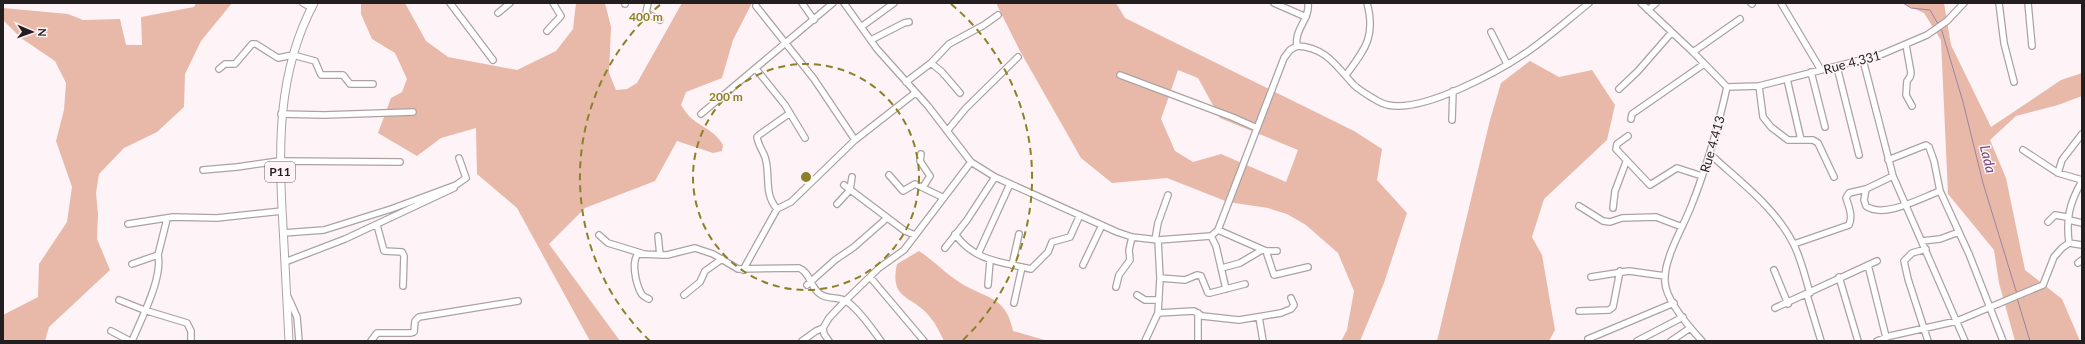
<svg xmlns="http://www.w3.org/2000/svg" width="2085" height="344" viewBox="0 0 2085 344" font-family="Lato,sans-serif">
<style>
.green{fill:#e8b9a8;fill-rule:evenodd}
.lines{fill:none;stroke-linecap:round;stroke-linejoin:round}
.stream{stroke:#9e83a2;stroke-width:1}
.minor-casing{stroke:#aca2a4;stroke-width:8}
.major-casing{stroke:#aca2a4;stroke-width:9}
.minor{stroke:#fff;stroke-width:5.5}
.major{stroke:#fff;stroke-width:7}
.ring{fill:none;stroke:#8c8128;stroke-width:2;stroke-dasharray:7 5}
.labels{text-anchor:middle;stroke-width:3;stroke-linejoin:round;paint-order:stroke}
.shield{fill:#fef3f6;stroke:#655f60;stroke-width:1}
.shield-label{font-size:12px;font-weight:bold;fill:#231f20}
.street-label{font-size:13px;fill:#231f20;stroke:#fef3f6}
.water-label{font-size:14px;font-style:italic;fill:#70437b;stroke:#fef3f6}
.centre{fill:#8c8128;stroke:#fef3f6;stroke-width:2}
.ring-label{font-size:12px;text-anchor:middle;font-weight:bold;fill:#8c8128;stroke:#fef3f6;stroke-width:3;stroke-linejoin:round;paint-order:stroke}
</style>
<rect width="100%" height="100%" fill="#fef3f6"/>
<path class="green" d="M196 3H232L201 41 185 74 184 107 157 132 124 148 99 174 96 193 98 214 97 239 110 270 49 327 45 341H3V315L38 297 39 264 67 222 72 187 56 141 64 110 66 83 55 61 21 38 3 20V8L68 14 83 20 120 19 126 45H142L141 17 194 7Z
M361 3H405L426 41 448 57 517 70 556 51 573 29 576 3H605L611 27 609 73 616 90 627 89 637 83 682 3H752L733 40 722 78 686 92 681 105C684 109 686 113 689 116 700 127 715 130 723 145L722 151 713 153 677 141 655 181 585 208 549 244 620 341H590L517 208 477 174 476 128 441 138 417 156 378 133 391 98 402 92 407 79 395 53 372 39 361 14Z
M996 3H1116L1125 18 1354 131 1382 149 1377 180 1407 213 1384 283 1360 341H1341L1347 330 1354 291 1338 253 1306 225 1287 214 1268 208 1228 202 1167 178 1112 183 1081 158 1020 51ZM1178 70 1198 78 1220 118 1298 150 1286 182 1221 154 1193 162 1175 151 1161 119Z
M1892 3H1944L1951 45 1991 127 2061 80 2082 73V96L2058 105 2016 116 1990 140 2006 178 2025 270 2062 299 2080 341H2015L1999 283 1994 250 1948 194 1941 40 1924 13 1904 4Z
M1530 61 1559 77 1592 70 1615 105 1607 140 1544 199 1532 237 1542 255 1555 330 1549 341H1437L1490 120 1501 83Z
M919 251C933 260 945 273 959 282 985 299 1006 295 1013 331L1048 341H944C940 333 936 324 930 317 912 294 889 301 897 264Z"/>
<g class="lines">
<path class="stream" d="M1903 3 1911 8 1930 10 1938 24
M1941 28 1963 102 1983 183 2017 294
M2017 298 2030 341"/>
<g class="minor-casing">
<path id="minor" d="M303 3 312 8
M450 3 493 60
M648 3 646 13 660 20
M802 3 814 20
M844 3 877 49 928 106 971 162 995 177 1117 232 1132 237 1158 240 1211 236 1218 230 1284 58 1290 50 1297 46C1324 47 1335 64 1352 83 1357 89 1365 93 1371 97 1376 100 1382 104 1388 105 1423 113 1500 71 1530 50 1550 36 1569 19 1589 3
M1274 3 1306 17
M1641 3 1693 52 1727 87C1718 127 1707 166 1692 204 1684 226 1663 259 1665 282 1666 300 1690 328 1702 341
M1751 3 1752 4
M1781 3 1821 70
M1999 3 2004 43 2014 82
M2028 3 2032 46
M625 4V3
M756 6 814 79 855 140
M1648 10 1656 3
M498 13 510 3
M861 27 894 3
M547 31 561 16 553 3
M1491 32 1507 64
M871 40 904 23 909 22
M1906 45 1911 73 1910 77 1907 81 1906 95 1912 106
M1297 46C1294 29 1310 20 1308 3
M1693 52 1740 19
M1863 60 1893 176 1965 341
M931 63 942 72 960 93
M1837 67 1859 155
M219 69 225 64H235L252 44H256L278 58 293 55 315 61 321 75H343L350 84H373
M756 69 785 105 805 138
M1811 72 1825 127
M1120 75 1232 117 1257 128
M1346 75C1365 49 1376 37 1367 3
M1787 79 1801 140
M906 82 931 63 949 44 984 25 998 15
M1759 86 1763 117 1771 127 1788 140H1813L1818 143 1834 177
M1727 87 1759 86 1880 55 1927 35 1947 21 1964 3
M1619 89 1638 71 1672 32
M281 114 324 115 413 112
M701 114 833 3
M1631 119 1632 114 1704 64
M1452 120 1453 91
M947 131 966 108 1018 57
M1628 136 1617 144 1616 149 1650 185 1677 168 1702 176
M2023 150 2058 173 2082 180
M921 154 920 161 930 176 923 187
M1710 154C1740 182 1774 206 1793 243 1801 258 1805 277 1810 293
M1888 160 1926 145 1929 147 1934 161 1940 191 1969 254 2003 341
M203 170 237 167 279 161 400 162
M2058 173 2062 160 2082 134
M889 175 903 191 915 184 942 197
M844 185 905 231 915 235
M1866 189 1864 200 1866 206C1884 219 1921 198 1940 191
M837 204 850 190 852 177
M1579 206 1603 221 1610 222 1622 218 1656 217 1682 227
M1613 208 1615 191 1626 162
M777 209C764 194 770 178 766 161 765 153 758 146 757 137L759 135 790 113
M2069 220 2082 223
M2048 222 2055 215 2067 217
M128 224 173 217 217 218 282 211
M377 225 384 251 402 252 404 256 403 286
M1218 230 1266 251 1274 275 1308 267
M283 233 324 230 391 209 456 185 466 178 459 158
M955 234C974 261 1001 262 1031 269L1048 252 1052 242 1070 237 1080 215
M599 235 608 243 644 254
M658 236 660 255
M1211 236 1216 246 1226 289
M1155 240 1158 223 1168 195
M1158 240 1160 278 1158 313 1194 311 1202 316 1239 320 1281 313 1291 309 1294 305 1291 298
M1922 241 1940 239 1959 232
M2069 243C2066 218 2069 204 2082 181
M1794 244 1849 225C1853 216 1849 207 1846 198L1849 193 1866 189 1893 176
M945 248 967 220 995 177
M1926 249 1912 253 1904 261 1908 279 1928 341
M1266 251H1277
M978 254 1010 184
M285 262 345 239 454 188
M2078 263 2082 260
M132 264 158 255 167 219
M1012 265 1019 234
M1083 265 1102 225
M1868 265 1886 337
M1222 268 1240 263 1262 250
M743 270 777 209 791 202 855 140 915 93
M1774 270 1788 304
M870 277 924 341
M1591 277 1629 271 1665 276
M1839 277 1858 341
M1160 278 1185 280 1197 275 1201 276 1208 293H1210L1245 284
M807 285 835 260 854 247 887 218
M988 285 990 261
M1116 287 1119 275 1130 260 1129 250 1132 237
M684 295 700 282 705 271 722 259
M1137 295 1145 300H1159
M1807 295 1821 341
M288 297 297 317 299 341
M649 299C645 297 642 296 641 293 636 284 631 262 638 254L667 255 695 248 713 254 738 269 799 268C810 272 810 287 820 294 828 300 838 296 846 301 858 308 873 330 881 341
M119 300 144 310 187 323 191 331V341
M1014 303 1022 267
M1775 308 1877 261
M1579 311 1609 310 1613 307 1620 271
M1259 317 1263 341
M823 328 824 334 829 341
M111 331 130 341
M1588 339 1674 303
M132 341C141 319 163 278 158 255
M371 341 377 333H411L414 332 415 321 419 317 518 301
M802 341 816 331 823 328 829 318 845 301 879 268 904 250 971 162
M1145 341 1158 313
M1198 341V313
M1637 341 1683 317
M1671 341 1690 328
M1877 341 1890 336 1957 321 2043 285 2054 257 2062 248 2069 243 2082 245"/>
</g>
<g class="major-casing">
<path id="major" d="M289 341C287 303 285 264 283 226 278 149 277 72 314 3"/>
</g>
<use href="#minor" class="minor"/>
<use href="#major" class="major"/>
</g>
<g class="ring">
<circle cx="806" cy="177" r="113"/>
<path d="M650 341A226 226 0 0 1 661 4M951 4A226 226 0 0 1 962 341"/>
</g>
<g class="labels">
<rect class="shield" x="265" y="162" width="30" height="20" rx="3"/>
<g class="shield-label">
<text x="280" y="176">P11</text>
</g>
<g class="street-label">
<text transform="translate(1852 62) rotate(-15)" y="5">Rue 4.331</text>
<text transform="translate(1712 144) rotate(-74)" y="5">Rue 4.413</text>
</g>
<g class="water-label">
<text transform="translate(1988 159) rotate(76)" y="5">Lada</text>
</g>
</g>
<circle cx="806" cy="177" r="6" class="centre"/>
<g class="ring-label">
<text x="646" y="21">400 m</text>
<text x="726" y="101">200 m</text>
</g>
<rect width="2085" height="344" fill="none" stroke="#231f20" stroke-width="8"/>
<g transform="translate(32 32) rotate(92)" stroke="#fef3f6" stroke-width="3" paint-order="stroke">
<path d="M0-3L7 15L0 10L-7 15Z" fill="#231f20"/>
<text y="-6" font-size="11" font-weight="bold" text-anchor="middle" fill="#231f20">N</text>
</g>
</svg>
